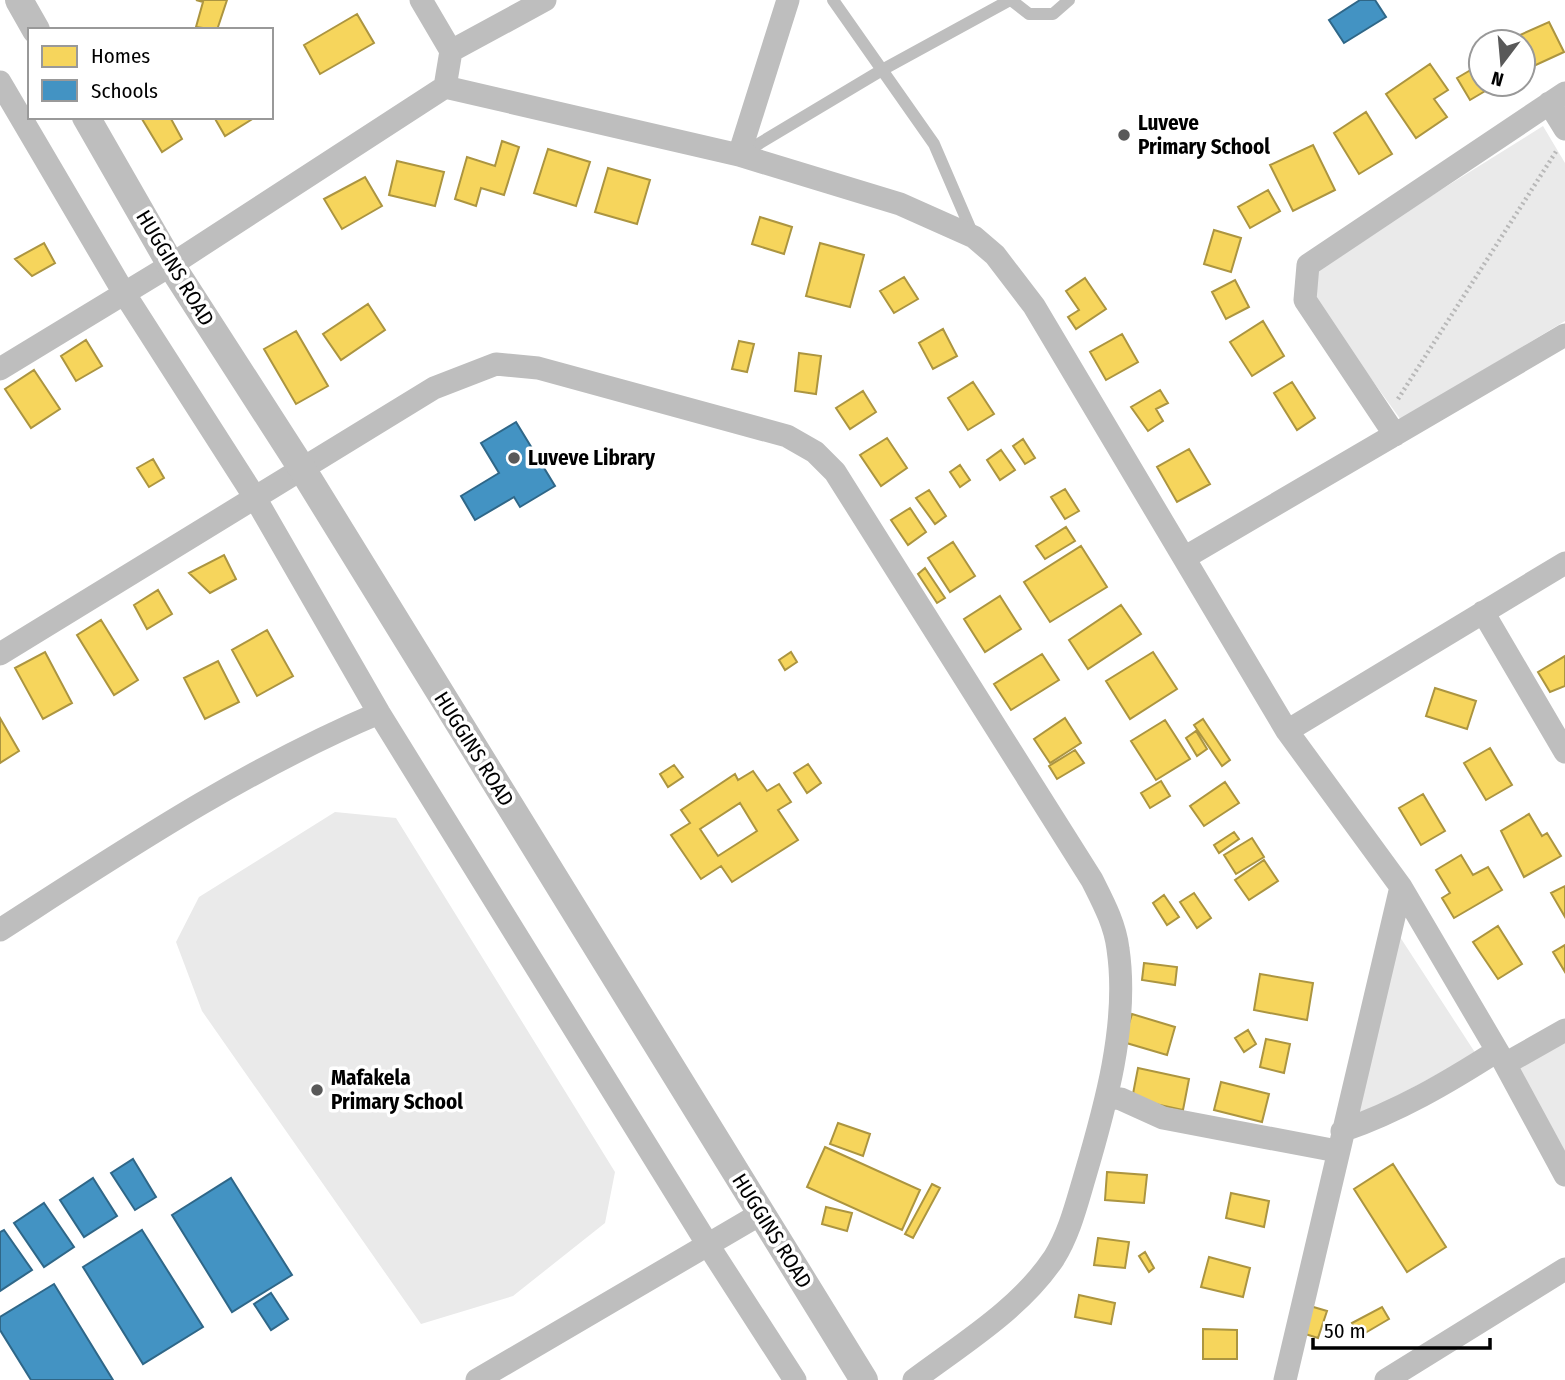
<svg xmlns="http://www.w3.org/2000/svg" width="1565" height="1380" viewBox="0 0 1565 1380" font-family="'Fira Sans Condensed',sans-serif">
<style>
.green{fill:#eaeaea}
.homes{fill:#f6d55c;stroke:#ac9540;stroke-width:2;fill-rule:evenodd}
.schools{fill:#4393c3;stroke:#2f6788;stroke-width:2}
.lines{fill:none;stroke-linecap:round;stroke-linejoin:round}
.path{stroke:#b8b8b8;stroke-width:4.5;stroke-dasharray:2 3.5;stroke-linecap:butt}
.service{stroke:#bebebe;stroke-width:12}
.minor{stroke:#bebebe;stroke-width:23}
.tertiary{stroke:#bebebe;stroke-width:28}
.poi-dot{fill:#595959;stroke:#fff;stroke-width:2.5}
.labels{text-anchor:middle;stroke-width:7;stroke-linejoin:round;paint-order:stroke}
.poi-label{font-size:21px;font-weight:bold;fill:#000;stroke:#fff;text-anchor:start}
.street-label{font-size:21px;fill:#000;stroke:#fff}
</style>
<rect width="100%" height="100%" fill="#fff"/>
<path class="green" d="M1543 126 1565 163V321L1401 420 1312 297 1319 266Z
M335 812 396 818 615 1172 605 1223 513 1296 421 1324 202 1011 176 942 199 897Z
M1400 937 1476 1054 1353 1119Z
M1565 1042V1158L1517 1069Z"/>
<path class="homes" d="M196 0H227L217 30 196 27 203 2Z
M357 14 374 43 320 74 304 45Z
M1549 22 1564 52 1525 70 1523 42H1512L1511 39Z
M1430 64 1448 90 1434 99 1447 117 1416 138 1386 94Z
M1481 64V84H1497L1470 100 1457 78Z
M1366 112 1392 154 1359 174 1334 133Z
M145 117H170L182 139 162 152 142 119Z
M214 117H254V118L225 136Z
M502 141 519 147 504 195 481 188 476 206 455 199 467 157 495 166Z
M1313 145 1335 190 1293 211 1270 165Z
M548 149 590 162 576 206 534 193Z
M397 161 444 172 435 206 389 195Z
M608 168 650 180 637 224 595 212Z
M365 177 382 206 342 229 324 199Z
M1268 190 1280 211 1250 228 1238 207Z
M760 217 792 227 784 254 752 244Z
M1214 230 1241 238 1231 272 1204 264Z
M44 243 55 263 32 276 15 259Z
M820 243 864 255 850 307 806 296Z
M904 277 918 299 894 313 880 291Z
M1085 278 1106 309 1076 329 1068 317 1079 310 1066 291Z
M1235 280 1249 307 1226 319 1212 292Z
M368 304 385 330 341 360 323 334Z
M1263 321 1284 356 1252 376 1230 342Z
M943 329 957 356 933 369 919 343Z
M296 331 328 386 296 404 264 349Z
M1122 334 1138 362 1106 380 1090 352Z
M86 340 102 366 76 381 61 356Z
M739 341 754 344 747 372 732 369Z
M799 353 821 356 816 394 795 391Z
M34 370 60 409 31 428 5 389Z
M973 382 994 414 968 430 948 398Z
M1292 382 1315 418 1297 430 1274 393Z
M1160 390 1168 403 1156 409 1163 421 1148 431 1131 407Z
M863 391 876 412 850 429 836 408Z
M887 438 907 468 881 486 860 455Z
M1023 439 1035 458 1025 464 1013 446Z
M1189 449 1210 484 1177 502 1157 467Z
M1001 450 1015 470 1000 480 987 460Z
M153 459 164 478 149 487 137 468Z
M960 465 970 480 960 487 950 472Z
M1065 489 1079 511 1065 519 1051 497Z
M929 490 946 516 935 524 916 498Z
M910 508 926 532 908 545 891 520Z
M1066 527 1075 541 1045 559 1036 546Z
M953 542 975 576 950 592 928 558Z
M1081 546 1107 587 1050 622 1024 582Z
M224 555 236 579 210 593 189 573Z
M925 568 945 598 937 603 918 574Z
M158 590 172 614 147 629 134 605Z
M1000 596 1021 629 985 652 964 619Z
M1121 605 1141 634 1088 669 1069 640Z
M101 620 138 680 114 695 77 635Z
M267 630 293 676 257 696 232 650Z
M45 652 72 703 43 719 15 668Z
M791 652 797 662 785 670 779 660Z
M1153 652 1177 689 1130 719 1106 681Z
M1042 654 1059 680 1011 710 994 684Z
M1565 656V686L1550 692 1538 672Z
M218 661 239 702 205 719 184 678Z
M1435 688 1476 701 1467 729 1426 716Z
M0 718 19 751 0 763Z
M1065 718 1081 743 1050 763 1034 739Z
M1203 719 1230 760 1222 766 1194 725Z
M1165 720 1190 759 1156 780 1131 741Z
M1196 731 1207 749 1197 756 1186 738Z
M1490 748 1512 785 1486 800 1464 763Z
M1075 750 1084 763 1057 779 1049 766Z
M808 764 821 783 807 793 794 773Z
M674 765 683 777 668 787 660 774Z
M753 771 767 791 779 784 791 802 778 810 798 840 732 882 721 866 701 879 671 835 690 823 681 810 735 774 738 780ZM740 803 757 831 718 856 700 829Z
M1161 781 1170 796 1150 808 1141 793Z
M1225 782 1239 803 1204 826 1190 806Z
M1423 794 1445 831 1421 845 1399 808Z
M1529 814 1542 836 1547 833 1561 856 1524 877 1501 831Z
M1234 832 1239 839 1219 853 1214 845Z
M1252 838 1264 857 1236 874 1224 855Z
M1461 855 1473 875 1488 867 1502 890 1454 918 1442 898 1450 893 1436 870Z
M1264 860 1278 881 1249 900 1235 880Z
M1565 886V917L1551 893Z
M1194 893 1211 918 1197 928 1180 902Z
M1164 895 1179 917 1167 925 1153 903Z
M1498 926 1522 964 1498 979 1473 942Z
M1565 945V972L1553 952Z
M1144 963 1177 967 1175 985 1142 980Z
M1260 974 1313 983 1307 1020 1254 1010Z
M1132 1014 1175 1027 1167 1055 1123 1042Z
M1248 1030 1256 1044 1244 1052 1235 1038Z
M1266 1039 1290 1044 1284 1073 1260 1067Z
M1138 1068 1189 1079 1183 1110 1132 1099Z
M1221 1082 1269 1094 1262 1122 1214 1110Z
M838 1123 870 1134 863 1156 830 1144Z
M825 1147 920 1190 902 1230 807 1187Z
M1393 1164 1446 1247 1407 1272 1354 1189Z
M1107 1172 1147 1175 1144 1203 1105 1200Z
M932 1184 940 1188 913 1238 905 1234Z
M1231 1193 1269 1201 1264 1227 1226 1218Z
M826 1207 852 1213 847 1231 822 1224Z
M1098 1238 1129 1242 1125 1268 1094 1265Z
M1145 1252 1154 1268 1149 1272 1139 1256Z
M1209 1257 1250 1268 1243 1297 1201 1287Z
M1079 1295 1115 1303 1111 1324 1075 1317Z
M1310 1306 1327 1311 1318 1338 1302 1333Z
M1382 1307 1389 1319 1360 1336 1352 1323Z
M1203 1329 1237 1330V1359H1203Z"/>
<path class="schools" d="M1360 0H1375L1386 17 1344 43 1329 20Z
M516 422 555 486 520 507 514 497 475 520 461 496 499 473 481 443Z
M133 1159 156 1197 135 1210 111 1173Z
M93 1178 117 1216 84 1237 60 1200Z
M231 1178 292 1275 232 1312 172 1215Z
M44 1203 74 1247 44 1267 14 1223Z
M4 1230 32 1270 0 1291V1232Z
M142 1230 203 1327 143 1364 83 1267Z
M54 1284 113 1380H31L0 1330V1317Z
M271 1293 288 1319 271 1330 254 1304Z"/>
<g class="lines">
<path class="path" d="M1398 399 1557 150"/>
<path class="service" d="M833 0 934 144 974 237
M1011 0 1029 14H1053L1069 0
M740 155 882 70 1010 0"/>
<path class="minor" d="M421 0 451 51 445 87
M451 51 545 0
M0 82 124 293 254 496 379 713 708 1245 795 1380
M1549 103 1565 129
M739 155 788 0
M0 369 171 265 445 87 739 155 900 204 974 237 995 255 1034 306 1287 731 1401 887 1505 1064 1565 1175
M1395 435 1305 300 1308 265 1565 93
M1184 558 1565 335
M1483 612 1565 752
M0 654 434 388 496 364 538 368 787 436 815 452 835 472 1092 880C1103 902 1115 924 1118 949 1129 1024 1105 1108 1084 1179 1076 1206 1069 1234 1054 1258 1020 1309 962 1344 914 1380
M1287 731 1565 563
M0 930C123 851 244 770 379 713
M1505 1064 1565 1030
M1108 1097 1121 1099 1163 1118 1337 1151
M1342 1131C1399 1111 1447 1083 1497 1051
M477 1380 762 1213
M1285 1380 1401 887
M1386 1380 1565 1269"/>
<path class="tertiary" d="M19 0 36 30
M86 117 171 265 301 467 864 1380"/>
</g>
<g class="poi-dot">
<circle cx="1124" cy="135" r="7"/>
<circle cx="514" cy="458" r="7"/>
<circle cx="317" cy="1090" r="7"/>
</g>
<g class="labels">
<g class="poi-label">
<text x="1138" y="130">Luveve<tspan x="1138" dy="24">Primary School</tspan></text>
<text x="528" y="465">Luveve Library</text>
<text x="331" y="1085">Mafakela<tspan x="331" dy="24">Primary School</tspan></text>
</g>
<g class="street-label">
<text transform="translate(175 268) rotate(59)" y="7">HUGGINS ROAD</text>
<text transform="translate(474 749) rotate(58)" y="7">HUGGINS ROAD</text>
<text transform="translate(772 1231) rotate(58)" y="7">HUGGINS ROAD</text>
</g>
</g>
<rect x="28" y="28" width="245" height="91" fill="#ffffff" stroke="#999999" stroke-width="2"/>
<rect x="42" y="46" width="35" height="21" fill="#f6d55c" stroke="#999999" stroke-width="2"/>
<text x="91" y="63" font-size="21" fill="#000000">Homes</text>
<rect x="42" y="80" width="35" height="21" fill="#4393c3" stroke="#999999" stroke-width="2"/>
<text x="91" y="98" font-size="21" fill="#000000">Schools</text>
<g transform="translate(1502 63) rotate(196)"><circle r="33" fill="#ffffff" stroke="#999999" stroke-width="2"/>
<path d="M0-5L12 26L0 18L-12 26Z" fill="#595959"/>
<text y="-10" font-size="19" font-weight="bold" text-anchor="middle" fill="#000000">N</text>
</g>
<path d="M1313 1338v10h177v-10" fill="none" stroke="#000000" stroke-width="3.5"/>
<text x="1324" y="1338" font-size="21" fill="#000000" stroke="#ffffff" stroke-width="5" paint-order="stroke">50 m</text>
</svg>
